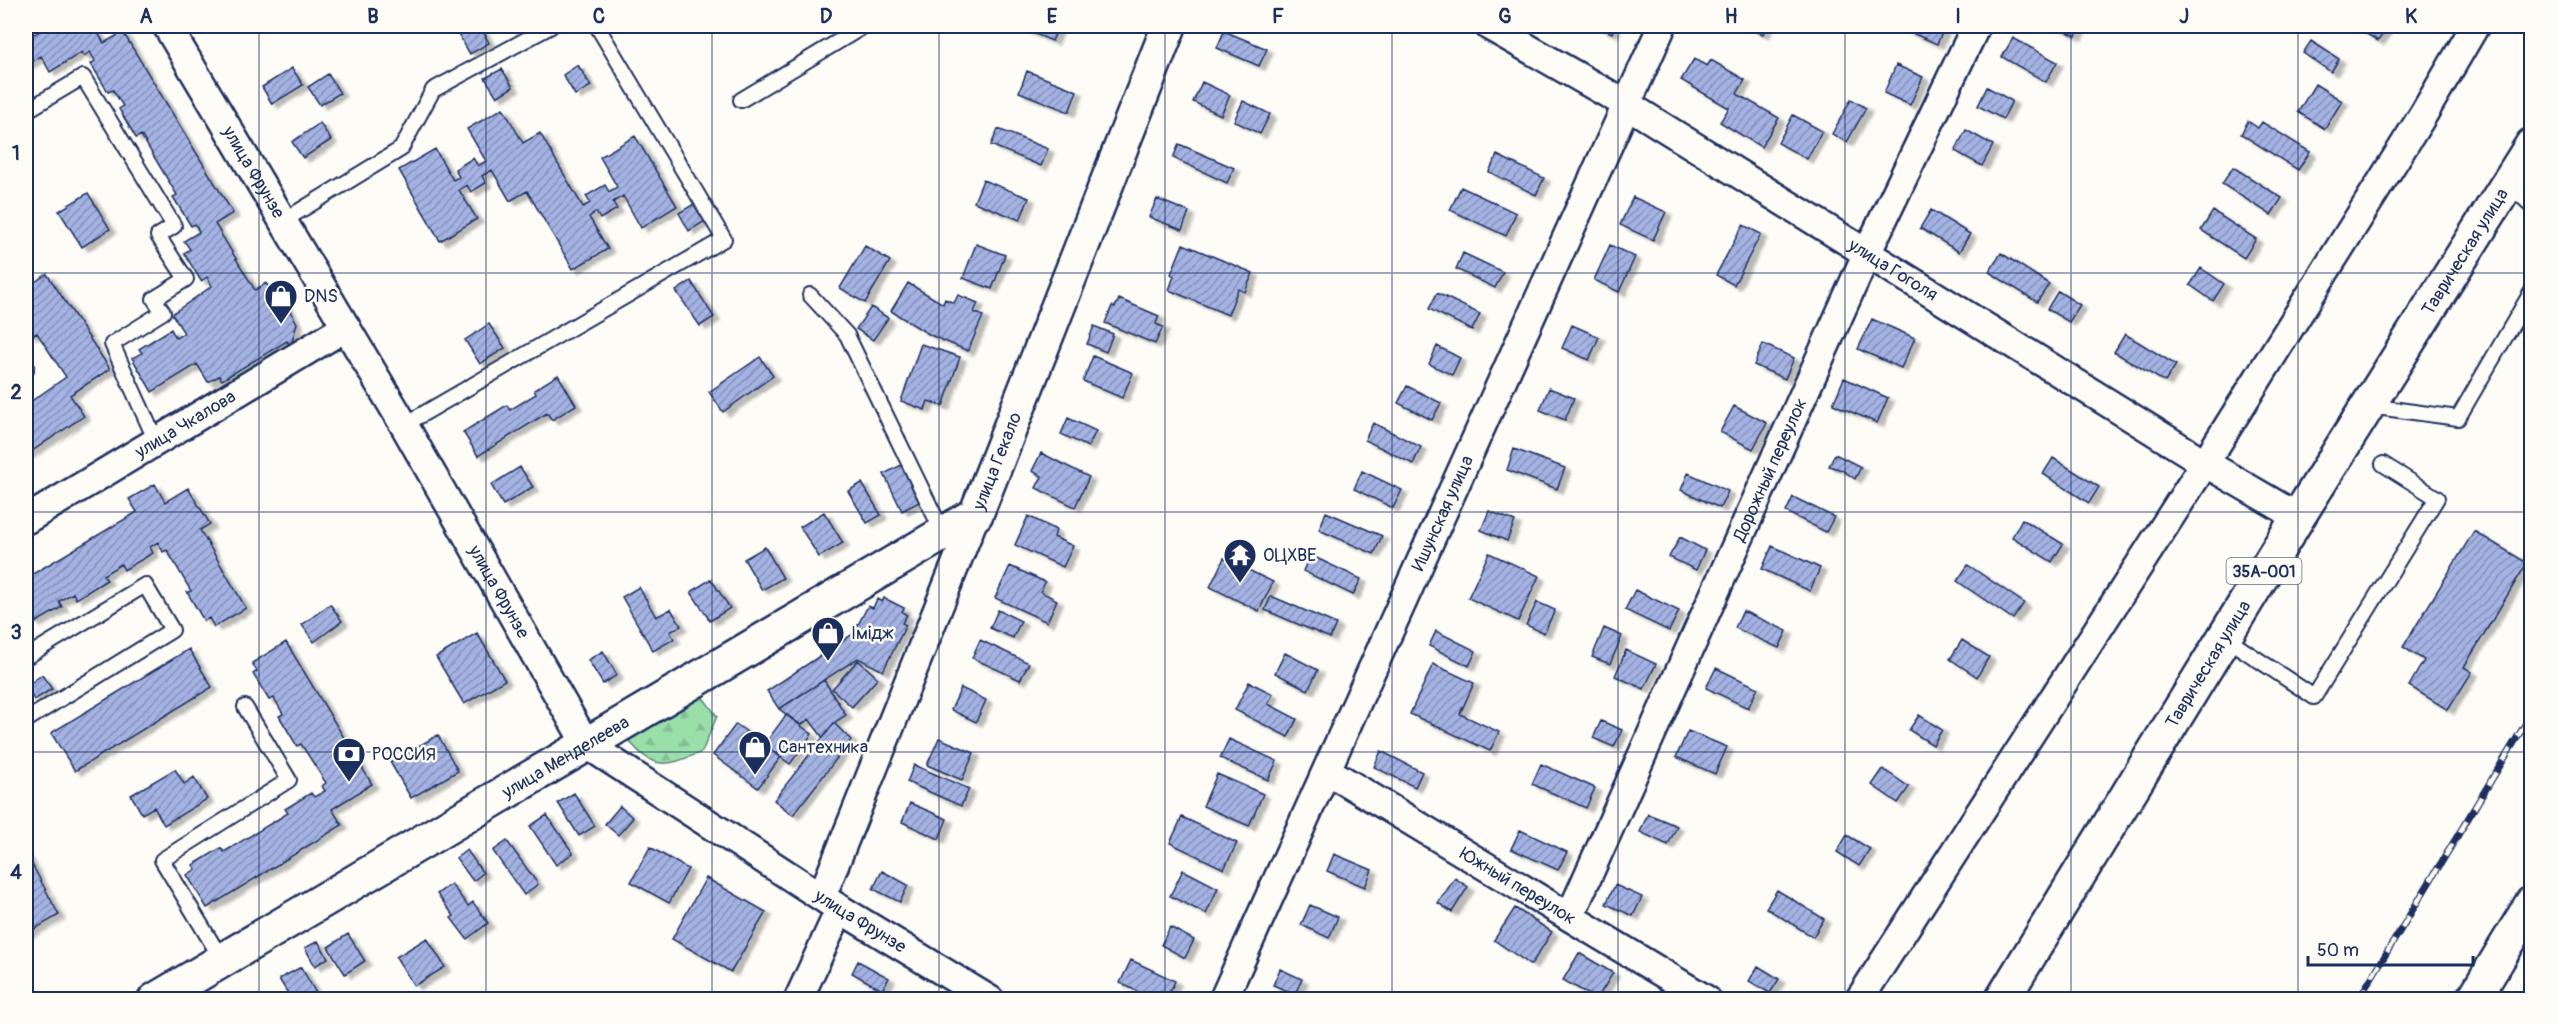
<svg xmlns="http://www.w3.org/2000/svg" width="2557" height="1025" viewBox="0 0 2557 1025" font-family="Pangolin,sans-serif">
<style>
.forest{fill:url(#forest-firs);stroke:#5a8684;stroke-width:1.5}
.building{fill:url(#building-hatch);stroke:#1b2f5e;stroke-width:1.5;filter:url(#shadow)}
.lines{fill:none;stroke-linecap:round;stroke-linejoin:round}
.lane-casing{stroke:#1b2f5e;stroke-width:18}
.street-casing{stroke:#1b2f5e;stroke-width:32}
.secondary-casing{stroke:#1b2f5e;stroke-width:38}
.highway-casing{stroke:#1b2f5e;stroke-width:38}
.lane{stroke:#fdfcf7;stroke-width:14}
.street{stroke:#fdfcf7;stroke-width:27}
.secondary{stroke:#fdfcf7;stroke-width:33}
.highway{stroke:#fdfcf7;stroke-width:33}
.rail-casing{stroke:#1b2f5e;stroke-width:7}
.rail{stroke:#fdfcf7;stroke-width:4.5;stroke-dasharray:14;stroke-linecap:butt}
.grid{fill:none;stroke:#1b2f5e;stroke-width:1.5;stroke-opacity:0.55}
.labels{text-anchor:middle;stroke-width:5;stroke-linejoin:round;paint-order:stroke}
.shield{fill:#fdfcf7;stroke:#5f6c8c;stroke-width:1.5}
.shield-label{font-size:16px;font-weight:bold;fill:#1b2f5e}
.street-label{font-size:18px;fill:#1b2f5e;stroke:#fdfcf7}
.poi-label{font-size:18px;fill:#1b2f5e;stroke:#fdfcf7;text-anchor:start}
.neatline{fill:none;stroke:#1b2f5e;stroke-width:2}
.grid-label{font-size:20px;text-anchor:middle;font-weight:bold;fill:#1b2f5e}
</style>
<defs>
<pattern id="forest-firs" width="22" height="20" patternUnits="userSpaceOnUse" patternTransform="scale(1.5)"><rect width="22" height="20" fill="#9adeaa"/><path d="M5 1l3.5 6h-7zM16 11l3.5 6h-7z" fill="#84bf95"/></pattern>
<pattern id="building-hatch" width="6" height="6" patternUnits="userSpaceOnUse" patternTransform="scale(1.5)"><rect width="6" height="6" fill="#a5b3e3"/><path d="M-1 1l2-2M0 6l6-6M5 7l2-2" fill="none" stroke="#8692bb"/></pattern>
<filter id="shadow"><feDropShadow dx="6" dy="4" stdDeviation="1.5" flood-color="#0004"/></filter>
</defs>
<rect width="100%" height="100%" fill="#fdfcf7"/>
<filter id="ink" filterUnits="userSpaceOnUse"><feTurbulence type="fractalNoise" baseFrequency=".0167" numOctaves="2"/><feDisplacementMap in="SourceGraphic" scale="12" xChannelSelector="R" yChannelSelector="G"/><feConvolveMatrix kernelMatrix="1 2 1 2 8 2 1 2 1" color-interpolation-filters="sRGB"/></filter>
<g filter="url(#ink)">
<path class="forest" d="M701 695 717 716 702 752C667 766 653 772 628 739Z"/>
<path class="building" d="M48 26H94L104 43 123 32 233 213 215 224 255 290 266 283 281 307 286 304 297 323 292 342 289 344 287 341 222 380 219 376 208 382 197 364 152 392 132 358 142 353 139 349 171 329 176 338 184 333 172 314 212 286 207 277 201 281 184 253 190 249 184 241 199 232 195 224 191 226 173 197 177 195 141 135 136 138 119 109 123 106 113 90 108 92 91 64 95 61 90 52 84 56 82 52 50 72 41 56 26 65V31L29 37Z
M468 26H480L489 43 470 54 457 32Z
M1025 26H1059L1052 41 1023 29Z
M1596 26H1615L1612 33Z
M1745 26H1767L1763 34Z
M1896 26H1945L1937 44Z
M2054 26H2080L2076 36Z
M2354 26H2388L2378 41Z
M1224 31 1267 49 1259 66 1217 48Z
M2013 38 2057 62 2046 82 2002 57Z
M2311 41 2339 59 2331 72 2303 53Z
M1694 59 1707 66 1711 60 1745 80 1737 94 1779 118 1761 147 1720 122 1729 108 1681 80Z
M578 65 591 86 575 95 563 75Z
M1896 65 1923 77 1910 105 1884 93Z
M292 68 303 85 272 104 262 87Z
M502 69 513 87 497 97 485 78Z
M1027 71 1077 91 1069 112 1019 92Z
M328 74 340 93 320 105 308 87Z
M1202 82 1230 95 1221 115 1193 102Z
M2315 84 2342 101 2325 129 2298 112Z
M1987 87 2012 101 2003 119 1978 106Z
M1851 99 1866 108 1847 142 1832 134Z
M1243 101 1270 114 1260 134 1234 121Z
M503 108 523 143 540 133 583 207 590 203 586 196 605 185 609 192 617 187 600 157 635 136 677 206 641 228 623 196 613 202 617 209 600 219 596 212 589 217 608 249 573 269 527 191 510 201 492 170 482 176 486 183 471 192 467 185 459 190 477 219 440 241 399 170 435 149 453 180 459 177 455 169 473 158 478 166 486 161 467 129Z
M1793 115 1822 131 1807 159 1778 143Z
M2248 121 2258 128 2262 122 2310 152 2298 170 2241 134Z
M320 123 331 140 303 158 292 142Z
M998 129 1048 149 1041 166 991 145Z
M1966 130 1993 145 1982 166 1955 151Z
M1179 144 1234 168 1227 183 1173 158Z
M1497 155 1544 178 1536 195 1489 172Z
M2233 167 2282 198 2271 215 2222 184Z
M983 180 1029 198 1020 220 974 202Z
M1461 187 1516 213 1506 236 1450 210Z
M88 193 110 229 82 247 59 211Z
M1633 197 1666 212 1653 240 1620 225Z
M1157 199 1189 212 1182 230 1149 217Z
M694 204 705 221 689 231 679 213Z
M1931 210 1970 234 1959 252 1920 228Z
M2213 211 2256 239 2244 258 2201 230Z
M1743 225 1761 234 1734 285 1716 275Z
M976 244 1005 255 992 289 963 278Z
M1183 244 1253 273 1245 292 1238 289 1228 315 1169 290 1174 276 1171 274Z
M1610 245 1635 257 1619 292 1594 280Z
M865 246 890 261 865 303 840 288Z
M1463 253 1503 272 1495 288 1456 269Z
M2001 253 2049 284 2037 302 1989 272Z
M2201 268 2224 284 2213 301 2190 285Z
M47 274 110 369 70 395 84 416 26 455V405L66 377 37 333 31 336 26 327V288Z
M691 281 714 317 700 326 676 291Z
M908 283 943 304 945 299 954 303 958 295 978 303 974 312 983 316 968 351 930 335 891 311Z
M2058 291 2080 305 2069 322 2047 309Z
M1437 293 1480 314 1472 330 1429 309Z
M1119 299 1159 316 1156 324 1163 327 1155 344 1105 323 1112 306 1115 307Z
M871 307 888 318 873 340 856 329Z
M1872 319 1915 338 1901 368 1858 349Z
M489 324 505 348 480 364 465 340Z
M1572 325 1599 337 1589 360 1562 348Z
M2532 325V367L2527 362 2523 342Z
M1094 326 1113 334 1106 352 1087 344Z
M2125 334 2176 365 2165 382 2114 352Z
M921 344 960 357 943 406 928 401 925 410 901 401Z
M1763 344 1794 358 1785 379 1754 365Z
M1437 346 1460 358 1452 375 1429 364Z
M1093 356 1133 373 1122 398 1083 381Z
M760 357 773 376 723 412 709 392Z
M558 375 576 405 552 420 547 413 478 456 463 432 507 405 510 410 536 394 534 390Z
M1844 378 1888 398 1877 423 1833 404Z
M1407 386 1441 403 1432 420 1398 403Z
M1549 388 1574 398 1565 420 1540 410Z
M1734 406 1767 423 1753 449 1720 432Z
M1068 418 1096 431 1088 447 1061 434Z
M1373 423 1421 447 1413 464 1365 440Z
M1514 449 1565 468 1557 489 1507 470Z
M1041 453 1089 477 1075 507 1036 488 1042 476 1032 471Z
M1835 454 1861 467 1855 479 1842 470 1829 466Z
M2053 458 2099 487 2089 503 2043 474Z
M905 463 923 500 902 511 884 474Z
M520 467 533 487 503 505 491 485Z
M1362 471 1402 490 1393 508 1354 489Z
M1688 473 1728 491 1720 508 1681 490Z
M862 483 881 515 867 523 848 491Z
M155 484 165 502 188 488 210 524 200 530 246 608 214 627 209 618 204 621 187 592 191 591 167 550 163 552 158 542 150 547 153 553 124 570 121 564 103 575 107 580 76 599 73 593 59 601 62 607 35 623 31 618 26 621V578L137 512 129 499Z
M1793 497 1834 517 1826 532 1786 512Z
M1489 511 1515 521 1507 541 1481 530Z
M824 512 843 543 819 557 800 527Z
M1326 512 1382 536 1374 554 1319 530Z
M1028 516 1056 530 1054 537 1073 546 1063 567 1015 545Z
M2022 519 2063 544 2052 562 2012 537Z
M2474 531 2527 563 2464 667 2472 672 2448 710 2409 686 2424 660 2403 647Z
M1680 537 1705 550 1696 570 1669 557Z
M1772 546 1820 568 1810 591 1762 569Z
M765 547 783 578 762 590 744 559Z
M1489 553 1539 576 1518 621 1468 598Z
M1310 555 1361 579 1353 595 1303 571Z
M1224 558 1273 582 1259 611 1210 587Z
M1968 565 2024 603 2013 619 1957 581Z
M1010 566 1045 582 1041 592 1057 600 1047 622 995 598Z
M711 579 730 608 710 621 691 592Z
M639 587 656 617 671 609 681 626 670 632 674 639 653 651 622 597Z
M1635 590 1679 611 1669 631 1625 610Z
M1271 596 1336 624 1330 638 1265 610Z
M884 598 904 608 902 612 907 615 902 623 906 625 883 671 858 658 779 709 767 691 853 634 868 606 873 608 877 599 882 602Z
M1537 602 1555 610 1544 633 1526 625Z
M330 604 342 621 314 642 302 625Z
M998 610 1021 621 1013 638 990 628Z
M1743 611 1787 631 1779 648 1735 628Z
M1604 628 1622 636 1610 664 1592 657Z
M1436 631 1476 651 1469 666 1429 646Z
M477 633 505 680 464 704 436 657Z
M980 640 1029 663 1020 680 972 658Z
M1962 640 1989 657 1977 677 1950 659Z
M286 642 372 784 332 809 342 825 207 908 187 875 196 869 193 865 221 848 224 852 288 813 285 809 311 793 314 797 325 791 322 786 326 783 301 744 297 746 279 716 283 714 274 698 269 700 253 674 257 671 252 663Z
M189 649 212 687 75 771 51 733Z
M1626 650 1656 664 1644 689 1615 676Z
M603 651 617 675 603 684 588 660Z
M1285 653 1318 670 1308 690 1275 673Z
M858 660 878 678 852 707 832 689Z
M1433 664 1474 683 1460 714 1499 732 1490 751 1410 714Z
M1716 668 1758 688 1748 708 1706 688Z
M42 675 52 689 34 700 26 686Z
M824 680 846 715 834 723 823 738 809 719 801 725 779 709Z
M1249 682 1273 694 1268 704 1297 719 1288 737 1235 710Z
M961 688 986 700 976 722 951 710Z
M786 715 812 734 790 764 764 745Z
M1919 715 1942 730 1933 745 1909 730Z
M1601 721 1622 730 1614 747 1593 738Z
M834 723 851 740 793 815 774 800Z
M736 724 781 757 758 788 713 755Z
M1688 731 1727 747 1715 774 1676 757Z
M438 735 458 771 411 798 390 762Z
M939 738 974 753 962 780 927 765Z
M1229 739 1277 761 1268 780 1220 758Z
M1381 751 1422 772 1415 787 1374 767Z
M1541 764 1595 788 1586 808 1532 784Z
M914 765 969 789 961 806 907 782Z
M175 769 184 784 194 777 207 799 164 825 154 807 142 814 131 795Z
M1883 769 1909 787 1898 803 1872 785Z
M1217 774 1263 794 1249 826 1203 806Z
M574 793 595 826 579 836 558 803Z
M910 803 947 819 939 839 902 822Z
M620 806 633 818 618 835 605 824Z
M1648 814 1677 826 1668 845 1640 832Z
M547 815 573 853 556 865 530 826Z
M1182 817 1237 843 1224 869 1170 843Z
M1520 830 1567 852 1558 870 1511 849Z
M1847 835 1870 849 1859 866 1837 852Z
M507 841 538 884 524 895 493 851Z
M650 847 688 869 669 903 631 882Z
M467 850 483 873 473 881 456 858Z
M26 853 59 915 26 934Z
M1334 854 1372 870 1365 887 1327 871Z
M1183 870 1218 888 1206 914 1170 896Z
M882 871 908 885 900 902 873 889Z
M706 878 766 912 731 972 672 939Z
M1455 878 1468 887 1452 912 1438 903Z
M451 884 468 906 473 902 488 923 467 939 451 918 454 916 437 894Z
M1615 885 1642 897 1633 916 1606 904Z
M1777 890 1824 919 1813 937 1766 908Z
M1310 905 1338 917 1329 938 1301 925Z
M1515 908 1552 932 1531 965 1494 940Z
M1170 927 1194 940 1185 958 1161 945Z
M348 934 365 961 345 974 328 947Z
M427 938 445 967 414 986 396 957Z
M318 941 328 958 315 966 305 948Z
M1579 953 1613 973 1597 999 1563 980Z
M1131 960 1175 981 1166 1000H1155L1120 983Z
M858 961 889 978 882 990 852 973Z
M1758 966 1779 979 1770 993 1749 981Z
M301 967 316 993 305 1000H292L279 979Z
M1280 969 1302 979 1295 994 1273 985Z"/>
<g class="lines">
<g class="lane-casing">
<path id="lane" d="M741 100 864 26
M26 111 83 77 174 226 158 236 186 279 154 299 163 312 112 344 156 441
M2508 183 2532 206
M283 221 401 149 433 90 551 26
M810 295 847 335 943 533
M26 367V370
M2369 406 2458 418 2532 291
M404 425 724 239 597 26
M2224 637 2314 697 2437 498 2383 464
M26 657 145 585 172 630 28 719 26 715
M222 960 162 860 289 780 245 707"/>
</g>
<g class="street-casing">
<g id="street">
<path id="s1" d="M167 26 404 425 586 744 840 909 990 1000"/>
<path id="s2" d="M1489 26 1626 104 2205 463 2298 517"/>
<path id="s3" d="M26 520 346 327"/>
<path id="s4" d="M1328 771 1707 1000"/>
<path d="M822 896 976 514"/>
<path id="s5" d="M1570 916 1867 253 1976 26"/>
<path d="M798 1000 840 909"/>
<path id="s6" d="M1223 1000 1662 26"/>
<path d="M1859 1000 2205 463 2423 115 2475 26"/>
</g>
</g>
<g class="secondary-casing">
<g id="secondary">
<path id="s7" d="M155 1000 976 514 1169 26"/>
<path d="M2473 1000 2532 903"/>
</g>
</g>
<g class="highway-casing">
<g id="highway">
<path id="s8" d="M2002 1000 2298 517 2532 145"/>
</g>
</g>
<use href="#lane" class="lane"/>
<use href="#street" class="street"/>
<use href="#secondary" class="secondary"/>
<use href="#highway" class="highway"/>
<g class="rail-casing">
<path id="rail" d="M2358 1000 2532 713"/>
</g>
<use href="#rail" class="rail"/>
</g>
</g>
<path class="grid" d="M259 26V1000M486 26V1000M712 26V1000M939 26V1000M1165 26V1000M1392 26V1000M1618 26V1000M1845 26V1000M2071 26V1000M2298 26V1000M26 273H2532M26 512H2532M26 752H2532"/>
<defs>
<g id="shop-pin" transform="scale(1.725)"><path d="M0 17L-7.5 6A9.5 9.5 0 1 1 7.5 6Z" fill="#1b2f5e" stroke="#fdfcf7"/><path d="M-5-2.5h2.3a2.7 3.5 0 0 1 5.4 0H5L5.5 6h-11ZM-1.5-2.5h3a1.5 2.3 0 0 0-3 0Z" fill="#fff"/></g>
<g id="temple-pin" transform="scale(1.725)"><path d="M0 17L-7.5 6A9.5 9.5 0 1 1 7.5 6Z" fill="#1b2f5e" stroke="#fdfcf7"/><path d="M0-6L5-2H3V0L6.5 2.5H4V6H1.5V3h-3V6H-4V2.5H-6.5L-3 0V-2H-5Z" fill="#fff"/></g>
<g id="bank-pin" transform="scale(1.725)"><path d="M0 17L-7.5 6A9.5 9.5 0 1 1 7.5 6Z" fill="#1b2f5e" stroke="#fdfcf7"/><path d="M-6-4H6V4H-6ZM0-2.3a2.3 2.3 0 1 0 0 4.6a2.3 2.3 0 1 0 0-4.6Z" fill="#fff"/></g>
</defs>
<g fill-rule="evenodd">
<use href="#shop-pin" x="281" y="296"/>
<use href="#temple-pin" x="1240" y="555"/>
<use href="#shop-pin" x="828" y="633"/>
<use href="#shop-pin" x="755" y="747"/>
<use href="#bank-pin" x="349" y="754"/>
</g>
<g class="labels">
<rect class="shield" x="2226.5" y="558" width="75" height="26" rx="4.5"/>
<g class="shield-label">
<text x="2264" y="577">35А-001</text>
</g>
<g class="street-label">
<text dy="6" stroke="none"><textPath href="#s1" startOffset="170">улица Фрунзе</textPath></text>
<text dy="6" stroke="none"><textPath href="#s8" startOffset="880">Таврическая улица</textPath></text>
<text dy="6" stroke="none"><textPath href="#s2" startOffset="472">улица Гоголя</textPath></text>
<text dy="6" stroke="none"><textPath href="#s3" startOffset="186">улица Чкалова</textPath></text>
<text dy="6" stroke="none"><textPath href="#s7" startOffset="1011">улица Гекало</textPath></text>
<text dy="6" stroke="none"><textPath href="#s5" startOffset="489">Дорожный переулок</textPath></text>
<text dy="6" stroke="none"><textPath href="#s6" startOffset="534">Ишунская улица</textPath></text>
<text dy="6" stroke="none"><textPath href="#s1" startOffset="656">улица Фрунзе</textPath></text>
<text dy="6" stroke="none"><textPath href="#s8" startOffset="394">Таврическая улица</textPath></text>
<text dy="6" stroke="none"><textPath href="#s7" startOffset="477">улица Менделеева</textPath></text>
<text dy="6" stroke="none"><textPath href="#s4" startOffset="222">Южный переулок</textPath></text>
<text dy="6" stroke="none"><textPath href="#s1" startOffset="1158">улица Фрунзе</textPath></text>
</g>
<g class="poi-label">
<text x="304" y="302">DNS</text>
<text x="1263" y="561">ОЦХВЕ</text>
<text x="851" y="639">Імідж</text>
<text x="778" y="753">Сантехника</text>
<text x="372" y="760">РОССИЯ</text>
</g>
</g>
<rect width="2557" height="1025" fill="none" stroke="#fdfcf7" stroke-width="66"/>
<path d="M2308 956v9h165v-9" fill="none" stroke="#1b2f5e" stroke-width="3"/>
<text x="2317" y="956" font-size="18" fill="#1b2f5e" stroke="#fdfcf7" stroke-width="4.5" paint-order="stroke">50 m</text>
<rect x="33" y="33" width="2491" height="959" class="neatline"/>
<g class="grid-label">
<text x="146" y="23">A</text>
<text x="373" y="23">B</text>
<text x="599" y="23">C</text>
<text x="826" y="23">D</text>
<text x="1052" y="23">E</text>
<text x="1278" y="23">F</text>
<text x="1505" y="23">G</text>
<text x="1731" y="23">H</text>
<text x="1958" y="23">I</text>
<text x="2184" y="23">J</text>
<text x="2411" y="23">K</text>
<text x="16" y="160">1</text>
<text x="16" y="399">2</text>
<text x="16" y="639">3</text>
<text x="16" y="879">4</text>
</g>
</svg>
